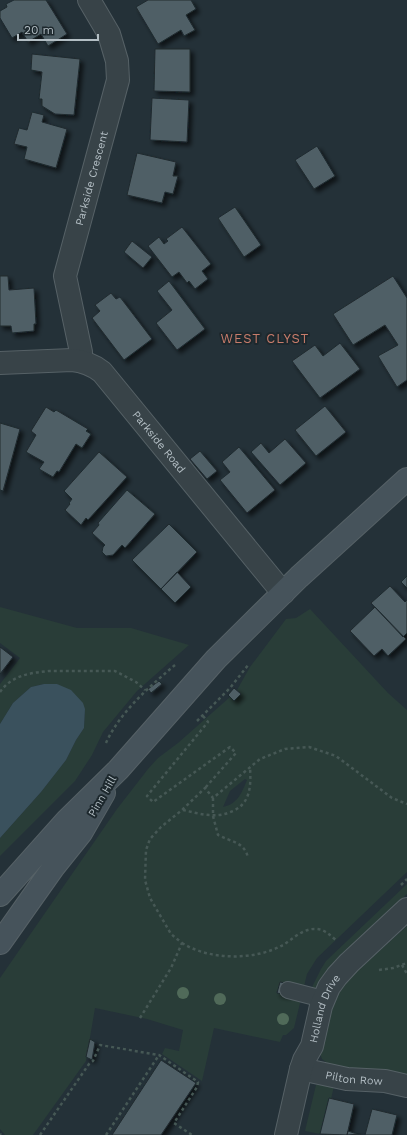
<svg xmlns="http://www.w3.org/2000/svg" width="407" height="1135" viewBox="0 0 407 1135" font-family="'Work Sans',sans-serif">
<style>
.green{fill:#293d38;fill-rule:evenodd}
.water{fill:#3a515d}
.building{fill:#505f66;stroke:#1f2a2f;filter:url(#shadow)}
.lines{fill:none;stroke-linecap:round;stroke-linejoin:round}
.service-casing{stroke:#566166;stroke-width:18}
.minor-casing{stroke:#566166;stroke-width:24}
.secondary-casing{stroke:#566166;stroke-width:24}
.path{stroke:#465855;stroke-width:2.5;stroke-dasharray:3 3;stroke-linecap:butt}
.service{stroke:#384348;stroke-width:16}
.minor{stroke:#384348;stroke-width:22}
.secondary{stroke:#46535b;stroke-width:22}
.tree{fill:#506a59}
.labels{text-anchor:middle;stroke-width:4;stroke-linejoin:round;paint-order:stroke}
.street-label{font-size:11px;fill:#b3bec4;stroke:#1d282d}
.quarter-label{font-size:13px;letter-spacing:1px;fill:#c77c6b;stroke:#1d282d}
</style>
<defs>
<filter id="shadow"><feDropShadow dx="3.5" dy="3.5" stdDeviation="2" flood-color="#0009"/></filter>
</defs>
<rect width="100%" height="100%" fill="#243138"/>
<path class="green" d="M0 607 77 628H131L189 645 137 691 103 732 92 755 75 781 0 856V838L41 792 66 760 76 740 84 728 85 709 57 684H44L31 687 13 703 0 724V684L20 658 0 643Z
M310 609 388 693 407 710V872L317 958 307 974 294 1028 286 1035H283L280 1042 214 1028 202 1081 162 1054 165 1048 179 1051 183 1030 147 1019 95 1008 86 1061 33 1135H5L0 1129V978L117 809 148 769 158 758 178 743 230 697 235 700 241 694 237 690 250 667 286 619 296 618ZM245 779 247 780C242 792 238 804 223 807L230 791Z
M407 884V894L335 961 316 990 311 989 321 969 326 961Z
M407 926V1078L367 1073 327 1063 322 1059 319 1051 327 1008 346 981Z
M323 1084 334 1086 331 1099 329 1098 320 1134 305 1131 316 1085Z"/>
<path class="water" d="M44 684H57L71 690 83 703 85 709 84 728 76 740 66 760 41 792 0 838V724L13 703 31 687Z"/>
<path class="building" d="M14 0H46L67 34 48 46 41 34 28 42 22 32 12 38 0 18V11L7 7 6 4Z
M148 0H191L196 9 186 15 195 30 184 36 181 30 158 44 136 7Z
M155 49H190V92L154 91Z
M32 54 80 59 74 115 55 114 42 106V99H39L42 72 31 70Z
M152 98 189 100 187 142 150 140Z
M32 112 44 115 42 122 67 129 56 168 24 159 27 147 14 144 19 128 27 130Z
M317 146 335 176 314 189 295 160Z
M137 153 176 162 173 176H178L173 194 165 192 162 203 127 195Z
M235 207 261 245 244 257 218 218Z
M182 227 211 264 202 271 208 279 195 289 189 281 187 283 179 272 172 277 148 246 159 237 164 244 168 241 166 239Z
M132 241 152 257 143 268 124 252Z
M0 276H8L9 290 34 288 36 324H34V331L12 333 11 326H0Z
M393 276 407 298V380L397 387 378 356 398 345 385 325 353 345 333 314Z
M169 281 205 329 177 350 156 323 172 310 157 291Z
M111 293 116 299 120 297 152 339 124 360 92 318 100 311 95 305Z
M340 343 360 369 320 398 292 361 315 345 323 356Z
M325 406 346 432 316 456 295 430Z
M46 407 54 412 56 410 88 429 86 431 91 434 82 448 76 444 59 472 57 471 53 477 39 469 44 462 26 452 36 435 31 431Z
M0 423 20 429 3 491 0 490Z
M285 439 306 463 280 485 251 452 261 443 269 453Z
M239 447 275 490 247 513 220 480 230 472 222 462Z
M200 451 217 471 207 479 190 459Z
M99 452 127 477 88 520 86 518 81 525 65 510 70 504 69 503 72 499 64 491Z
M127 490 155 514 125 548 122 545 113 555 106 556 102 552 103 547 105 545 92 533 99 525 98 523Z
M169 524 197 552 161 589 132 560Z
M177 572 191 587 175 603 161 589Z
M407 576V588L401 582Z
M390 586 405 602 407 600V633L403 637 371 603Z
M375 607 406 639 388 656 382 649 374 656 350 631Z
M0 647 13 657 0 674Z
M159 681 162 684 151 693 148 689Z
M234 688 241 694 234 701 228 695Z
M280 982 290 984 287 995 277 993Z
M90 1039 95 1042 92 1060 86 1057Z
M161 1060 196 1083 161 1135H112Z
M329 1098 354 1104 347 1135 320 1134Z
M372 1109 397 1115 392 1135H365Z
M348 1131 354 1133 361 1134 347 1135Z"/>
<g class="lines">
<g class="service-casing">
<path id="service" d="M288 990 323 999"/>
</g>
<g class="minor-casing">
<g id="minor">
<path id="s1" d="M81 361V352L65 276 118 80 117 61 109 34 89 0"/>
<path id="s2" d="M0 363 72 360C84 361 93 365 102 372L283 593"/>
<path id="s3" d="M301 1069 347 1079 385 1081 407 1086"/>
<path id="s4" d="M286 1135 301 1069 304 1060 312 1046 321 1006 329 987 337 976 349 963 407 909"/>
</g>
</g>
<g class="secondary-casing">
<path id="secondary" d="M0 895 67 820 118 770 216 659 299 577 407 479
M0 943 53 868 81 833 104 793"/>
</g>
<path class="path" d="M0 692C12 675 30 673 49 671H115L136 682 145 690
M203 716 208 722 147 796 153 802 230 747 236 753 205 788
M197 721 230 688 249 664
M106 743C120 712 149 687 175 665
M213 798V816L218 835C231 842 245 842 248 858
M183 810C192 812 202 815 211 815 219 816 226 814 233 811 251 803 251 785 250 767
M401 885 407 879
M182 943C209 960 254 961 283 945 293 939 303 928 316 929 324 929 330 935 337 941
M402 965 407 974
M379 970 393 968 407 963
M140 1018 171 968 182 943 171 934 150 898 145 880 146 850 150 839 161 827 182 810 205 788 213 798 260 759 285 749 309 747 336 756 392 798 407 804
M0 1134 1 1135
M40 1135 89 1064 93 1061 100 1045 159 1055 198 1082 197 1087 174 1123 192 1135
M106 1135 159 1055"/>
<use href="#service" class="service"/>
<use href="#minor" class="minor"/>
<use href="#secondary" class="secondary"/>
</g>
<g class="tree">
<circle cx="183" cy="993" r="6"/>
<circle cx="220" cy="999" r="6"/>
<circle cx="283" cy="1019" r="6"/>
</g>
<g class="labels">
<g class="street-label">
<text dy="4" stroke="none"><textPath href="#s1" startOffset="188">Parkside Crescent</textPath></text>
<text dy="4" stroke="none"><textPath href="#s2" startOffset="195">Parkside Road</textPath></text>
<text transform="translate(102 796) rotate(-60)" y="4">Pinn Hill</text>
<text dy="4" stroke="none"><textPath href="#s4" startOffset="133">Holland Drive</textPath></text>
<text dy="4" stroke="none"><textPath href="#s3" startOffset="54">Pilton Row</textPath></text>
</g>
<g class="quarter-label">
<text x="265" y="343">WEST CLYST</text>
</g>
</g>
<path d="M18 34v6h80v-6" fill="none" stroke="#b3bec4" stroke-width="2"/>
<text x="24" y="34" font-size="12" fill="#b3bec4" stroke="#1d282d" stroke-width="3" paint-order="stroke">20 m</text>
</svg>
